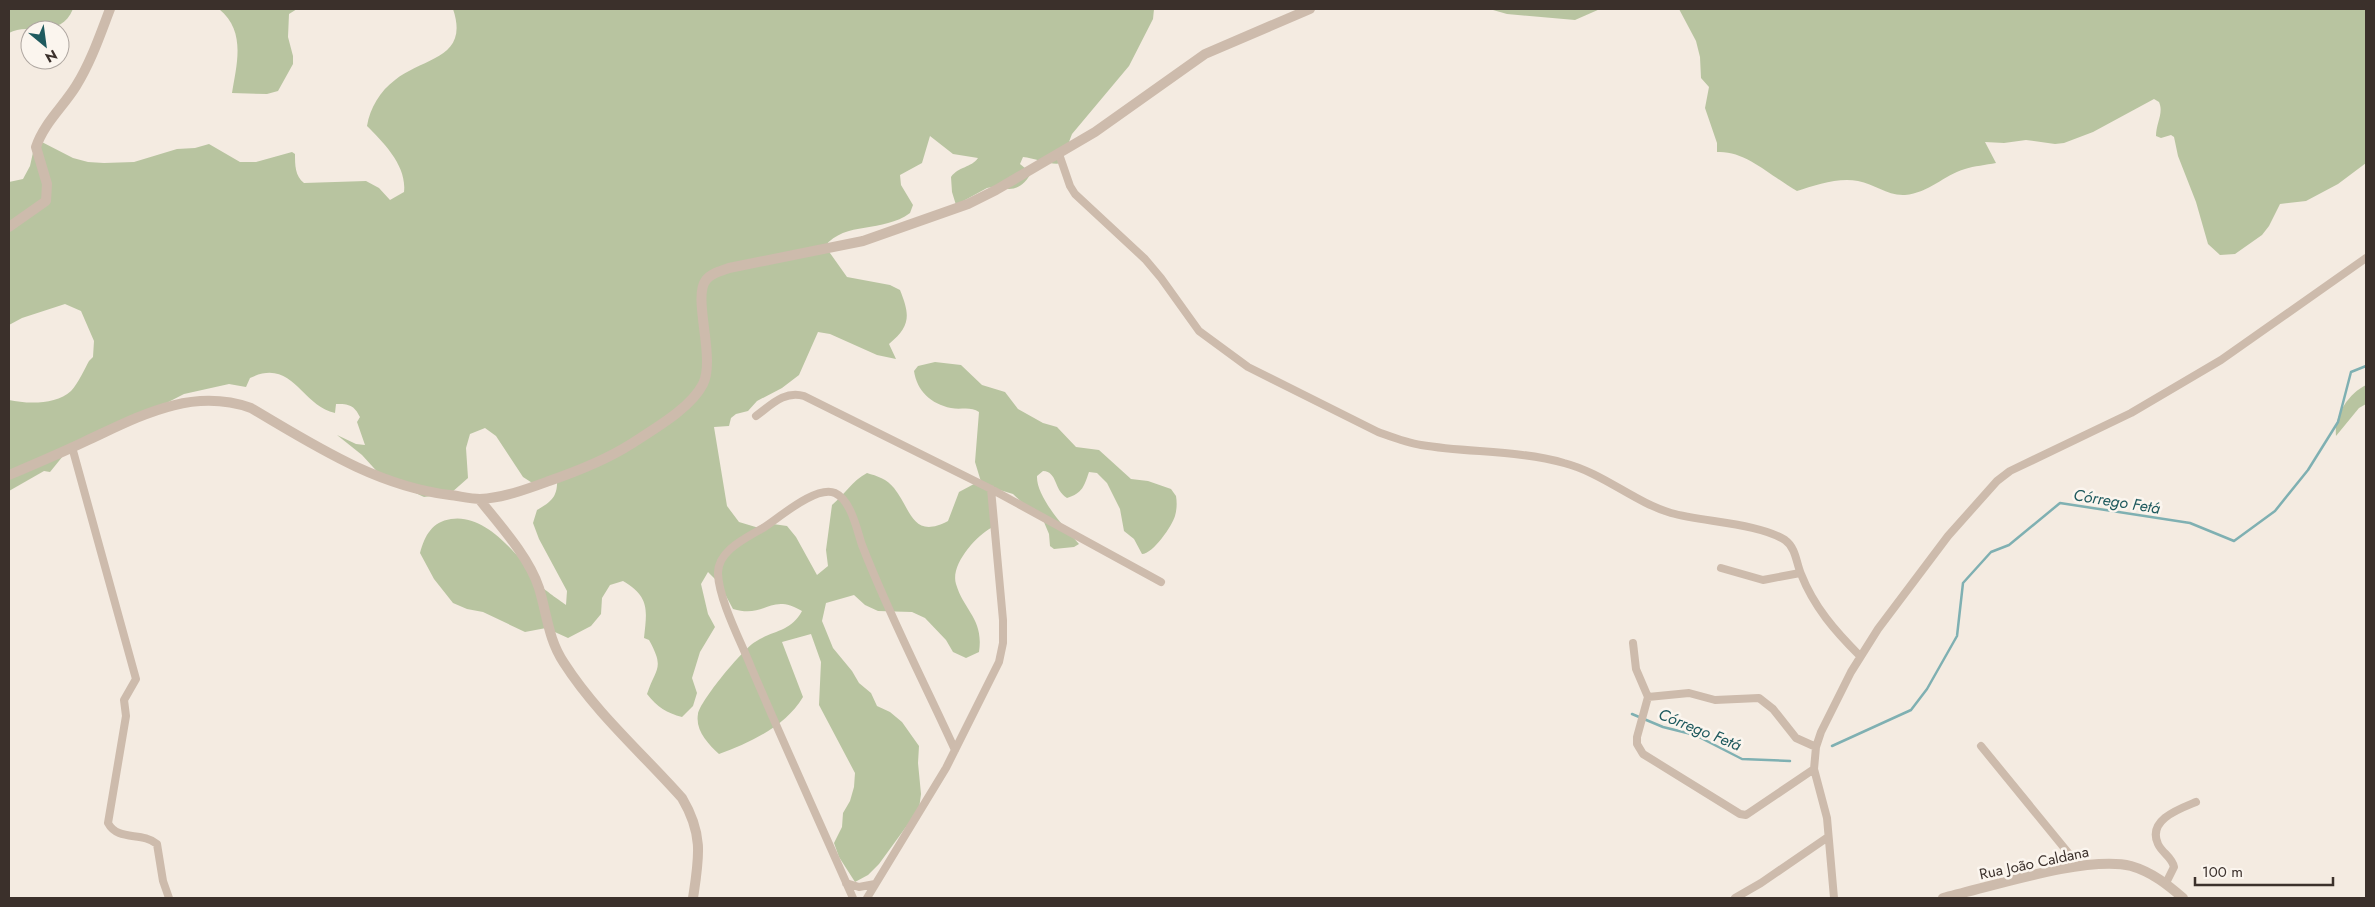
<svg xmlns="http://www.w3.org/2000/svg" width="2375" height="907" viewBox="0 0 2375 907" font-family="Jost,sans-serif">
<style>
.green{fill:#b8c4a0}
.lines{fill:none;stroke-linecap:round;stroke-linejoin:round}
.stream{stroke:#7fb0b2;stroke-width:2.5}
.minor{stroke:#cdbbac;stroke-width:8}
.tertiary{stroke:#cdbbac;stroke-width:10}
.labels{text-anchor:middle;stroke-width:5;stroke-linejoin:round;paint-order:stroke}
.street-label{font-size:15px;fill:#3b302b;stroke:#fbf5ee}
.water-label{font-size:16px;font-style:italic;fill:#1f5a5e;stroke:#fbf5ee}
</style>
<rect width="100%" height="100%" fill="#f4ebe1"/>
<path class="green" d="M9 9H73C60 40 30 22 9 33Z
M219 9H297L289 14 288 37 293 56V64L278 91 267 94 232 93C237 63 246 31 219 9Z
M453 9H1154L1153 19 1129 66 1072 134 1061 163C1053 166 1035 158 1023 157L1020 164 1031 173C1024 187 1012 193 997 186L987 188 956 205 952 192 951 177C959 166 971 168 978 158L953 154 930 136 922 163 900 175 901 185 913 205 910 213C883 233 845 221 825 246L847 277 890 285 900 290C910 315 911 326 889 344L896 359 877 355 830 334 818 332 799 375 782 388 757 401 748 411 736 414 731 418 729 426 714 427 727 506 739 522 759 528 773 524 787 526 796 537 817 575 828 566 826 550 832 505C845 494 852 481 867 473 877 476 887 479 894 488 911 509 912 540 948 521L959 492 974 484 982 485 975 462 979 412C971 406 961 410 951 408 931 404 917 391 914 371L918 366 935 362 961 365 982 385 1005 392 1018 409 1043 423 1057 427 1076 447 1099 450 1131 479 1148 481 1171 489 1176 496C1177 502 1177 509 1175 516 1172 526 1153 554 1142 554L1134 539 1124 531 1120 509 1107 483 1097 473 1089 472C1084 486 1083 493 1067 498 1053 489 1058 472 1043 471L1037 476C1036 497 1065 528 1079 544L1074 547 1054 549 1050 546 1049 534 1041 515 1029 509 1013 494 993 488 990 490 996 502 991 528C976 536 950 565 956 584 964 611 984 619 979 652L966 658 953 652 946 640 925 618 912 612 878 611 865 605 854 595 826 603 822 621 833 648 852 671 859 683 871 693 877 706 890 712 902 722 919 746 918 763 921 794 919 809 879 864 868 875 855 882 839 857 834 843 842 827 843 813 850 801 854 787 855 773 819 705 821 662 811 634 782 642 803 697C786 726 750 743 719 754 708 744 695 730 698 714 700 701 743 649 755 642 773 630 791 632 802 611 770 592 766 619 733 609L719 583 708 572 701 584 708 614 715 627 700 652 692 678 697 693 693 706 682 717C667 713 657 707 647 694 656 667 665 669 649 640L644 638C647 610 650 597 623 581L610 585 602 598 601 614 591 626 568 638 546 628 525 632 483 612 467 609 453 603 434 579 420 553C425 535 432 522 451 519 481 514 509 545 526 566 531 573 536 581 542 587 546 591 562 602 566 605L567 591 539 539 533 523 537 510C553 501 558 496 557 477L537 486 523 477 496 436 485 428 470 434 466 448 468 478 451 493 424 497 383 478 362 455 337 435 356 444 365 445 357 422 360 417C354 405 349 404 336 404L335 413C301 406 293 357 250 378L246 387 229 384 184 394 63 456 50 472 44 471 9 491V400C27 404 56 405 71 391 78 384 85 368 89 361L93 357 94 341 81 311 65 304 22 318 9 325V182L23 179 30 166 36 139 73 158 88 162 104 163 134 162 177 149 195 148 209 144 240 162H256L292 152 295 154C295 165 295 176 304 183L366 181 379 188 390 200 404 192C407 166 384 143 367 126 370 108 380 91 395 80 423 57 470 59 453 9Z
M1474 9H1600L1575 20 1507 14 1493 10Z
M1679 9H2366V163L2338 184 2306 201 2280 204 2269 226 2262 235 2235 254 2220 255 2208 244 2196 202 2178 156 2174 137 2171 135 2161 138 2156 136C2156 123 2164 113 2159 102L2154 99 2093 132 2064 143 2055 144 2026 140 2004 143 1985 142 1996 163C1986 165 1974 166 1965 169 1944 175 1929 193 1905 195 1887 196 1875 184 1858 181 1839 177 1815 185 1797 191 1773 178 1746 150 1717 152V143L1705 108 1709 87 1701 78 1700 57 1696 41Z
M2366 385V404L2359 408 2336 436C2334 416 2348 394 2366 385Z"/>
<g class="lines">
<path class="stream" d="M1632 714 1663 727 1695 735 1742 759 1790 761
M1832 746 1911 710 1927 689 1957 636 1963 583 1991 552 2009 545 2060 503 2190 523 2234 541 2275 511 2308 470 2338 422 2351 372 2366 366"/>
<path class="minor" d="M1059 154 1070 186 1075 194 1145 259 1161 278 1199 331 1248 367 1378 432C1392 437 1407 443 1421 445 1469 453 1518 450 1564 463 1603 473 1634 502 1671 513 1703 522 1758 523 1785 540 1796 548 1796 562 1801 574 1814 607 1835 631 1860 656
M756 416C771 405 785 390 804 396L991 489 1161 582
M72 447 136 679 124 700 126 716 108 823C118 842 142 831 157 844L163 881 169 898
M1721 568 1763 580 1800 573
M1633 643 1636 669 1648 697 1637 737V744L1643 754 1740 814 1746 815 1814 769
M1648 697 1689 693 1715 700 1759 698 1773 709 1796 738 1816 747
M1981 746 2079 866
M846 883 859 887 875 884
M2166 883 2174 867C2172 857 2162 853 2158 844 2147 820 2179 809 2196 802
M853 898C819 821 784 744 751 667 741 642 719 600 718 574 717 551 746 538 763 528 779 518 816 485 835 493 851 500 857 530 862 545 889 615 924 682 955 750
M867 898 946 768 999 662 1003 643V620L991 489
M1735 898 1761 883 1828 837
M1834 898 1827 818 1814 769 1816 747 1821 732 1851 672 1878 629 1948 536 1997 481 2010 471 2131 413 2221 360 2366 258"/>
<path class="tertiary" d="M9 227 46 201 47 184 36 147C44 123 63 107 76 86 91 62 100 35 110 9
M9 475C35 464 61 453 86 441 140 416 191 387 251 408 314 445 376 486 450 495 459 496 470 499 480 499 503 498 527 489 549 481 578 471 606 460 631 444 654 429 691 408 703 384 716 358 692 297 706 280 711 273 721 271 729 268L863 241 968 204 996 190 1095 132 1205 54 1310 9
M479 499C499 524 529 557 539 588 547 614 548 639 564 663 596 713 643 754 682 798 704 835 699 858 693 898
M1943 898C1990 887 2087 855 2131 866 2152 872 2168 885 2183 898"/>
</g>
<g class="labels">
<g class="street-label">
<text transform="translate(2034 863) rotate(-12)" y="5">Rua João Caldana</text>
</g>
<g class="water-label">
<text transform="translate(2117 501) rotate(9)" y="6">Córrego Fetá</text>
<text transform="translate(1700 729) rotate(22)" y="6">Córrego Fetá</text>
</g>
</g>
<rect width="2375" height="907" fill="none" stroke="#3b302b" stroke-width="20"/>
<g transform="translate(45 45) rotate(151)"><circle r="24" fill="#fbf5ee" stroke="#aea6a0"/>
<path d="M0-4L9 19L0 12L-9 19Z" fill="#1f5a5e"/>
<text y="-8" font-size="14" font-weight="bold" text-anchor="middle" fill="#3b302b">N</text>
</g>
<path d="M2195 877v8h138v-8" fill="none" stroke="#3b302b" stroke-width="2.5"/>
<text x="2202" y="877" font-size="15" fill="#3b302b" stroke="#fbf5ee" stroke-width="4" paint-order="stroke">100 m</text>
</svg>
